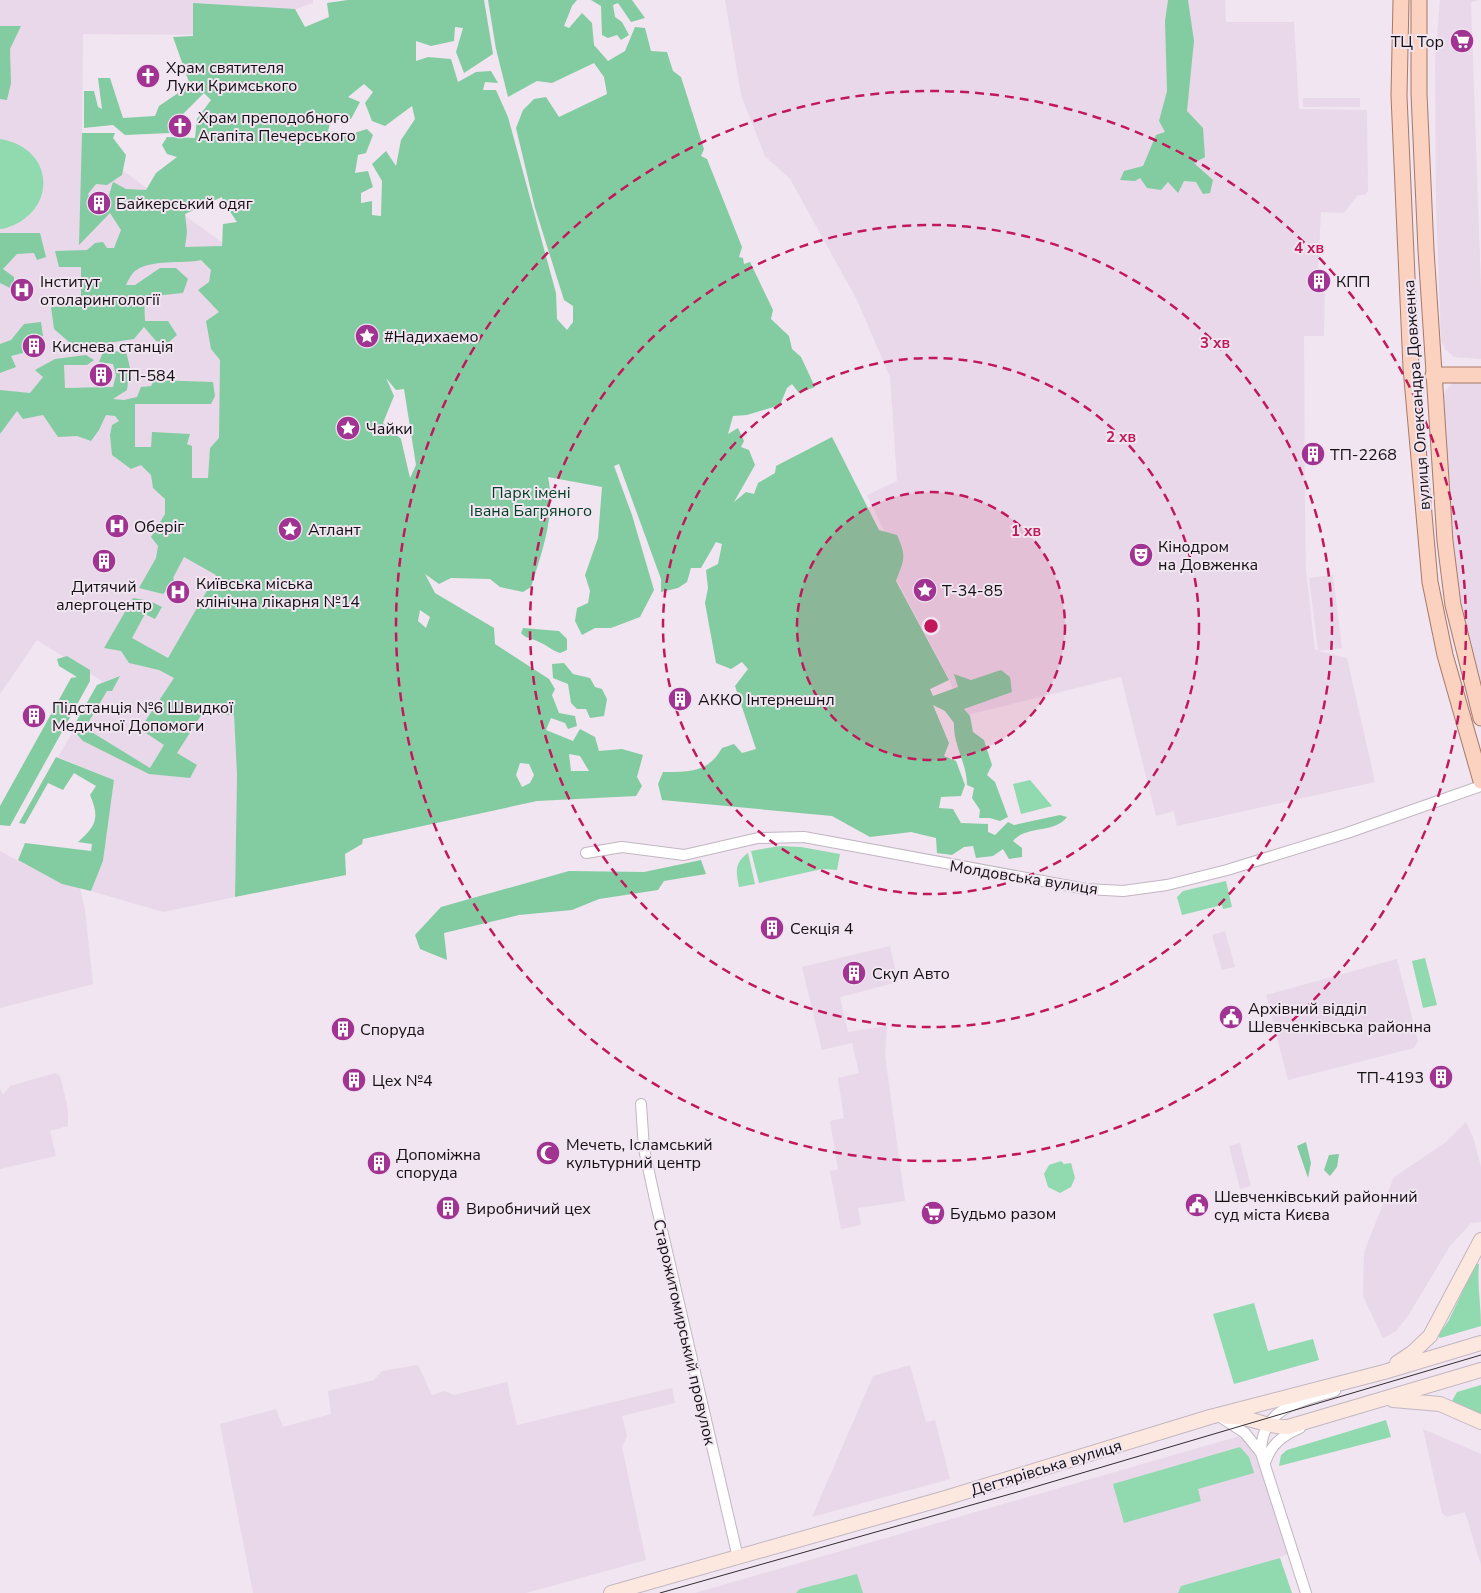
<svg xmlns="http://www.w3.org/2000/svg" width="1481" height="1593" viewBox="0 0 1481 1593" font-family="'Nunito Sans',sans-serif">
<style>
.built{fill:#e9d8e9}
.green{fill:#91d9ae}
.forest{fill:#83cca1;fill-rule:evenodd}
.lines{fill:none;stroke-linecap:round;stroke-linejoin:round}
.street-casing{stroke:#c1b6c1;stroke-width:12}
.secondary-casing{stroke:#c1b6c1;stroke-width:16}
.primary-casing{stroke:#a87967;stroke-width:17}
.street{stroke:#fff;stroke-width:10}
.secondary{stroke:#fde8df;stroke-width:14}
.primary{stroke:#fbd1bf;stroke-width:15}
.tram{stroke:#312c31;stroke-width:1}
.ring{fill:none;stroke:#c2185b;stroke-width:2.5;stroke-dasharray:9 6}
.labels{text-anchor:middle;stroke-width:4;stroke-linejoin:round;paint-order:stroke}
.poi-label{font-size:16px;fill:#130f13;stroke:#f0e5f0;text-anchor:start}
.street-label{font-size:16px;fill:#130f13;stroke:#f0e5f0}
.park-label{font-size:16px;fill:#013f24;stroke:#f0e5f0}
.centre{fill:#c2185b;stroke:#f0e5f0;stroke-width:2.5}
.ring-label{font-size:15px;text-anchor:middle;font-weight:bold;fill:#c2185b;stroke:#f0e5f0;stroke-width:4;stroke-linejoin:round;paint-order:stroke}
</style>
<rect width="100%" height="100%" fill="#f0e5f0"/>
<path class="built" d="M0 0H313V3L225 35 83 34 82 141 231 249 229 625 237 775 235 897 163 912 91 891 103 861 114 780 58 757 102 681 37 640 0 694Z
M725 0H1225L1226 22H1294L1299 109 1367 110 1368 191 1365 195H1358L1344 213 1321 212 1318 268 1325 275 1324 336H1304L1305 509 1306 571 1315 650H1318L1309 578 1333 575 1342 648 1318 651 1347 658 1375 782 1177 826 1174 811 1156 816 1121 677 963 716 949 679 884 556 893 550 867 495 897 481 890 377 857 300 790 179 765 156 741 95Z
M1440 0H1479L1471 2 1481 289V359L1454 357 1445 349 1441 340 1436 206 1435 61Z
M1303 98H1360V107H1303Z
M1461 381H1481V692L1453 577 1449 535 1443 397 1446 390 1453 383Z
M0 851 62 884 80 888 85 910 93 984 0 1008Z
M1225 931 1235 967 1222 970 1212 935Z
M890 946 898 982 840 997 848 1032 887 1026 885 1055 905 1201 858 1208 861 1225 841 1229 830 1171 838 1169 830 1121 844 1118 838 1078 859 1073 852 1043 822 1050 802 967Z
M1397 959 1418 1041 1414 1048 1288 1080 1266 995Z
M55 1073 60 1076 68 1109V1126L50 1131 56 1156 0 1169V1089L3 1095 10 1086Z
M1466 1122 1473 1137 1481 1167V1222L1471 1223 1450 1246 1408 1316 1396 1331 1383 1338 1363 1296 1364 1252 1394 1177 1446 1142Z
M1240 1143 1251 1186 1240 1189 1229 1146Z
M418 1365 432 1395 445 1391 454 1395 507 1382 517 1425 672 1388 675 1403 622 1416 627 1436 622 1447 646 1560 526 1593H253L220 1424 276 1409 283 1427 331 1414 328 1391 374 1380 382 1371Z
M910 1365 926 1422 935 1420 950 1479 812 1517 873 1376Z
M1423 1429 1481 1454V1565L1465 1512 1447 1517 1442 1513Z
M1243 1435 1256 1454 1261 1467 1287 1554 1271 1561 1181 1586 1178 1593H695Z"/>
<path class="green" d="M0 139C57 148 58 215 2 229H0Z
M1030 780 1052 806 1021 814 1013 784Z
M780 846 801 847 840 854 837 870 822 869 759 883 751 851Z
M748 853 755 884 739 887C736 872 734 863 748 853Z
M1226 881 1232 907 1223 909 1222 905 1182 915 1177 897 1183 891Z
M1425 958 1437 1005 1423 1008 1412 961Z
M1061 1161 1064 1164 1071 1163 1075 1178 1071 1187 1060 1193 1048 1187 1044 1174 1049 1165Z
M1476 1263 1479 1264C1477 1285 1481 1305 1481 1326L1440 1338 1438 1336 1449 1320Z
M1254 1303 1268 1351 1313 1339 1319 1360 1234 1384 1213 1314Z
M1481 1385V1414L1452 1401 1457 1392Z
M1386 1420 1391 1437 1279 1466 1281 1455 1287 1450Z
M1240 1447 1249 1457 1254 1473 1198 1489 1201 1501 1124 1523 1113 1484Z
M1280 1558 1292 1593H1178L1181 1586Z
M857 1574 863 1593H796L800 1589Z"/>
<path class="forest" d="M348 0H484L493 54 464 73 456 52 463 28 455 27 454 41 431 46 416 41V61L428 57 451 59 458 82 476 72 491 71 498 83 485 82 483 90H496L508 117 556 293 557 319 567 330 573 322V306L564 300 535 208 516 128 523 110 534 99 546 97 559 117 607 94 604 77 594 63 552 83 537 81 508 97 496 49 488 0H577L572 6 564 26 569 28 582 13 592 23 594 45 608 61 625 51 635 27 645 28 651 51 667 52 673 71 681 77 704 149 701 156 707 159 742 247 739 257 743 258 744 264 750 262 773 310 771 319 789 336 792 349 801 357 815 387 799 393 792 384 787 388 780 405 747 415 733 416 728 434 738 428 744 441 741 447 749 450 755 465 734 502 746 492 754 494 758 483 775 473 776 466 832 437 879 530 897 535C907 557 904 560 896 581L949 680 930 689 933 696 958 687 954 674 971 680 1001 670 1010 677 1012 692 964 709 970 716 973 732 984 740 992 765 987 775 995 782 1008 817 1000 821 990 818H979L980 810 972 798 974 788 967 785C967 763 953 745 954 723L945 711 933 705 949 743 944 756 956 761 965 785 961 796 941 797 939 808 953 809 961 823 988 824V832L995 835 1008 822 1014 825 1060 815 1067 817C1054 834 1026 825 1013 841L1022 848V857L1009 859 1003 849 993 856 976 858 973 846 964 847 952 855 937 853 936 838 911 832 870 837 832 816 662 800 658 784 663 772C689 772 708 773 722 748L734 744 742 753 756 749 735 686 748 669 742 662 731 669 716 663 705 603 708 588 706 570 718 564 722 544 716 542 701 568H691L687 582 678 588 661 592V579L619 464 614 466 632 515 654 590 640 617 611 628H595L582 635 575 621 577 608 588 603 590 591 585 575 598 538 602 487 548 477C556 514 542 552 531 587L523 592 500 587 490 579 451 578 439 584 425 574 435 593 494 628 495 644 549 679 555 689 552 695 559 713 575 716 577 726 568 729 565 723 551 718 546 730 573 741 580 729 595 737 599 751 622 749 643 755 637 777 642 786 636 796 537 801 363 839 362 844 345 854 346 875 235 897 237 775 234 715H222L207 706 177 753 197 765 190 778 149 774 83 741 72 729 97 685 120 676 112 691H107L85 728 150 768 164 745 140 729 174 678 159 670 129 663 121 651 104 648 133 598 150 601 162 607 155 619 145 614 132 638 168 658 216 575 184 557 173 578 175 582 163 594 139 588 156 558 158 546 151 537 165 514V499L153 488 151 475 141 465 131 469 112 455 110 435 112 425 119 421 115 416 106 415 99 430 91 441 77 436 58 437 43 415 23 419 17 411 0 434V390L30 393 43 377 35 370 55 359 86 355 94 360 87 365H64L65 388 113 387 116 375 113 364 99 362 103 352 126 351 130 368 127 390 113 399 124 400 137 397 141 387 151 386 154 380 213 382 215 396 211 404H135V447H151L152 432 190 434 187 444 192 446V478H208L210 448 219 438 220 360 211 349 206 321 219 312 198 290 209 282 211 270 201 260C184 264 150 259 135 271 131 274 128 281 126 285H135L160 268H176L188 279 183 293 144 297 145 321H168L177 335 168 343 156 341 144 327 134 339 76 348 54 329 51 307 81 305V267H59L55 251 87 250 95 243 103 242 107 248H114L121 230 110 213 79 245 82 133H115L113 138 126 155 122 175 107 185 96 184 88 194 91 201 107 202 113 182 126 189 146 190 156 173 177 157 167 154 162 145 167 137 195 138 197 119 211 100 204 93 179 118 176 131 170 133 125 135 113 125 84 128V91H94L98 107 102 109 98 78H110L123 118 155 116 159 106 190 85 173 37 193 36V3L295 9 305 27 329 17 327 3ZM364 84 373 92 365 103 372 121 385 126 412 106 415 119 401 140 396 166 386 151 372 164 382 181 381 216 372 215V201L361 203V193L373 187 368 171 355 173 358 155 366 153 373 135 367 129 351 134 328 131 331 120 351 119 360 102 348 97ZM222 197 223 209 229 210 237 222 223 224 222 246 185 247 187 232 185 214ZM386 378 396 390 404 389 416 465 410 478 401 439 383 423 394 396ZM420 610 430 617 426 628 418 621ZM569 754 580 756 589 771H571ZM520 763 529 764 534 775 530 783 522 787 516 775Z
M591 0H632L645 18 631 22 618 3 613 5 615 17 622 22 629 35 621 40 617 35 608 38 602 35 601 6Z
M1168 0H1188L1194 41 1187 111 1203 128 1205 157 1194 163 1213 180 1210 193 1203 194 1196 182 1184 181 1178 193 1168 182 1161 190 1147 188 1140 178 1135 181 1120 180 1124 171 1143 166 1156 135 1165 132 1159 121 1167 91 1165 21Z
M0 26H21L10 49 11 83 7 100 0 99Z
M0 233H40L46 257 37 260 34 253 17 254 3 269 14 277V290L0 283Z
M41 322 43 336 24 343 23 353 11 356 16 367 0 373V344L11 340 24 324Z
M523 628 559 631 567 639V650L560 653C551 650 547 645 539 642 532 638 526 639 521 633Z
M67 656 90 670V681L10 826 0 825V806L71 678 77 677 59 666 57 659Z
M564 663 573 674 590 678 595 687 602 689 607 699 604 716 590 718 586 709H577L571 703 568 684 553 678 552 664Z
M56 757 114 780 103 861 91 891 62 884 18 860 25 843 91 851 92 844 78 842C96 826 100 818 90 795L96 786 74 773 63 790 48 783 25 824 19 823Z
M701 860 706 874 664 881 658 890 599 899 572 910 519 915 444 933 447 960 420 949 415 935 441 907 569 871 644 872Z
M1306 1142 1311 1163 1308 1178 1297 1146Z
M1339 1154 1337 1167 1330 1176 1324 1170 1329 1155Z"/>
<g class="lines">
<g class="street-casing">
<path id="street" d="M586 853 622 847 684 855 758 838 804 837 1086 889 1123 891 1167 885 1227 870 1347 833 1481 786
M641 1104 644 1149 656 1204 738 1558
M1222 1418 1245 1433 1261 1453 1306 1593
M1261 1453C1261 1407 1300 1402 1335 1391
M1265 1463C1271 1444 1282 1436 1300 1428"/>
</g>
<g class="secondary-casing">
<path id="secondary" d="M1397 1363 1412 1353 1430 1336 1481 1240
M1393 1400 1440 1404 1481 1422
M1227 1417C1249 1415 1266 1428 1288 1427L1481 1370
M611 1593 942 1499 1210 1417 1384 1372 1481 1343"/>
</g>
<g class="primary-casing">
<path id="primary" d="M1401 0 1399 96 1411 368 1430 582 1445 655 1481 781
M1419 0V94L1426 250 1445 541 1453 605 1481 718
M1433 375H1481"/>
</g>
<use href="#street" class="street"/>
<use href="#secondary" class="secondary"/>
<use href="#primary" class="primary"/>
<path class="tram" d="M660 1593 1021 1491 1481 1355"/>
</g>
<circle cx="931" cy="626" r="134" fill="#c2185b" fill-opacity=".12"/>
<g class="ring">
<circle cx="931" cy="626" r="134"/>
<circle cx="931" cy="626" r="268"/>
<circle cx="931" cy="626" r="401"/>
<circle cx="931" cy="626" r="535"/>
</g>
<defs>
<g id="supermarket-disc" transform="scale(1.25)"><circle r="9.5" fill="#a13493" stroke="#f0e5f0"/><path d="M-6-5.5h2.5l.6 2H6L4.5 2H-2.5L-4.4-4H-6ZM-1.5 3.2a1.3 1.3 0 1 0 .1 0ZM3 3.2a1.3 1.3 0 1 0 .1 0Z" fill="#fff"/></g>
<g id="church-disc" transform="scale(1.25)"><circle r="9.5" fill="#a13493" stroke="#f0e5f0"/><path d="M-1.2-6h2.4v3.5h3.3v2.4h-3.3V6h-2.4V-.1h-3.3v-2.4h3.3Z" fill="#fff"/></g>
<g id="building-disc" transform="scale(1.25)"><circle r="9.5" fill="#a13493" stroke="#f0e5f0"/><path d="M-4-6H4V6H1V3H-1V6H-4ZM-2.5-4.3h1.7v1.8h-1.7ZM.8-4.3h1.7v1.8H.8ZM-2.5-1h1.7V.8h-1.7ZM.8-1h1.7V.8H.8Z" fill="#fff"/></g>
<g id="hospital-disc" transform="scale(1.25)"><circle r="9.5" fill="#a13493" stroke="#f0e5f0"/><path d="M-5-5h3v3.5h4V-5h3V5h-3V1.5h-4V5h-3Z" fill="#fff"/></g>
<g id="sight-disc" transform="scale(1.25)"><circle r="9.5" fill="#a13493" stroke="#f0e5f0"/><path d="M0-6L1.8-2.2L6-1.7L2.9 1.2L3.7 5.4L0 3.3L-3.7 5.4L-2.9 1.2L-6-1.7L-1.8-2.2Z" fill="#fff"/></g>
<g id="theatre-disc" transform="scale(1.25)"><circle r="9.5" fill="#a13493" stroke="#f0e5f0"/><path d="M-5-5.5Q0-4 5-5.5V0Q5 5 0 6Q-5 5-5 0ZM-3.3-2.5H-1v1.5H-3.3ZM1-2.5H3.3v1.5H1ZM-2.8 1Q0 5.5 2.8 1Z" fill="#fff"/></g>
<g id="civic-disc" transform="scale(1.25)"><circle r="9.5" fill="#a13493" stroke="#f0e5f0"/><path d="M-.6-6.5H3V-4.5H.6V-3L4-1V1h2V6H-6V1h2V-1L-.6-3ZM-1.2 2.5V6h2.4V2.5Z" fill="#fff"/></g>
<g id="mosque-disc" transform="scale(1.25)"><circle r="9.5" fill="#a13493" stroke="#f0e5f0"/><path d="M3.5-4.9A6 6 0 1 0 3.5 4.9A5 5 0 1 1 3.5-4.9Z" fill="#fff"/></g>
</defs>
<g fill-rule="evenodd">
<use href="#supermarket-disc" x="1462" y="41"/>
<use href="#church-disc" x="148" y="76"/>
<use href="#church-disc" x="180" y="126"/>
<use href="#building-disc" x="99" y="203"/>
<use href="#building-disc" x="1319" y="281"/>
<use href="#hospital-disc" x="22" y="290"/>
<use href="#sight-disc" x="367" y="336"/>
<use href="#building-disc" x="34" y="346"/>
<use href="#building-disc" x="101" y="375"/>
<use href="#sight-disc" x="348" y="428"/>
<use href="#building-disc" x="1313" y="454"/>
<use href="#hospital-disc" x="117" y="526"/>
<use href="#sight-disc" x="290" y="529"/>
<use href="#theatre-disc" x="1141" y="555"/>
<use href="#building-disc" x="104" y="561"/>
<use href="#sight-disc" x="925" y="590"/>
<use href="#hospital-disc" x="178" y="592"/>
<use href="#building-disc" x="680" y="699"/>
<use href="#building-disc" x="34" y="716"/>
<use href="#building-disc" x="772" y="928"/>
<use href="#building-disc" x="854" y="973"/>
<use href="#civic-disc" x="1231" y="1017"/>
<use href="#building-disc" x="343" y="1029"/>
<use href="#building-disc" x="1441" y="1077"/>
<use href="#building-disc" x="354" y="1080"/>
<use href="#mosque-disc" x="548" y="1153"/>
<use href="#building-disc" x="379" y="1163"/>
<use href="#civic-disc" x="1197" y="1205"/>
<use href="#building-disc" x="448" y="1208"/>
<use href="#supermarket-disc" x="933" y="1213"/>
</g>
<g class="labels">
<g class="poi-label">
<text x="1444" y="47" text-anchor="end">ТЦ Тор</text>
<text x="166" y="73">Храм святителя<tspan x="166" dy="18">Луки Кримського</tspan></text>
<text x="198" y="123">Храм преподобного<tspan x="198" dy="18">Агапіта Печерського</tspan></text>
<text x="116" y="209">Байкерський одяг</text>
<text x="40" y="287">Інститут<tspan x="40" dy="18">отоларингології</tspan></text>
<text x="1336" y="287">КПП</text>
<text x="384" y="342">#Надихаемо</text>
<text x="52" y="352">Киснева станція</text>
<text x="118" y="381">ТП-584</text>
<text x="366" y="434">Чайки</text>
<text x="1330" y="460">ТП-2268</text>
<text x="134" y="532">Оберіг</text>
<text x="308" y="535">Атлант</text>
<text x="1158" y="552">Кінодром<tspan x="1158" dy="18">на Довженка</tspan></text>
<text x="196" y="589">Київська міська<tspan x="196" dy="18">клінічна лікарня №14</tspan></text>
<text x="104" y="592" text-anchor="middle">Дитячий<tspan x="104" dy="18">алергоцентр</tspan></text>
<text x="942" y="596">Т-34-85</text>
<text x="698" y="705">АККО Інтернешнл</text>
<text x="52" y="713">Підстанція №6 Швидкої<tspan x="52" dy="18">Медичної Допомоги</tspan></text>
<text x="790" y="934">Секція 4</text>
<text x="872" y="979">Скуп Авто</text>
<text x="1248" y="1014">Архівний відділ<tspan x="1248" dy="18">Шевченківська районна</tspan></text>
<text x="360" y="1035">Споруда</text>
<text x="1424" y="1083" text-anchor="end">ТП-4193</text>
<text x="372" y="1086">Цех №4</text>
<text x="566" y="1150">Мечеть, Ісламський<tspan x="566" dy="18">культурний центр</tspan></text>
<text x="396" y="1160">Допоміжна<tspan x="396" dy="18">споруда</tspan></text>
<text x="1214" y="1202">Шевченківський районний<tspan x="1214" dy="18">суд міста Києва</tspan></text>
<text x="466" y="1214">Виробничий цех</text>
<text x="950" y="1219">Будьмо разом</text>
</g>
<g class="street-label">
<text transform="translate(1416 395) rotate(-94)" y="6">вулиця Олександра Довженка</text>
<text transform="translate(1024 877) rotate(9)" y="6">Молдовська вулиця</text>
<text transform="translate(685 1332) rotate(77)" y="6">Старожитомирський провулок</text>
<text transform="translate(1046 1467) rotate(-17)" y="6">Дегтярівська вулиця</text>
</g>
<g class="park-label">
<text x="531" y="498">Парк імені<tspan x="531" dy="18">Івана Багряного</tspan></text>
</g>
</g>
<circle cx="931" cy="626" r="8" class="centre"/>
<g class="ring-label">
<text x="1309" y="253">4 хв</text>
<text x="1215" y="348">3 хв</text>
<text x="1121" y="442">2 хв</text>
<text x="1026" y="536">1 хв</text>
</g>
</svg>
